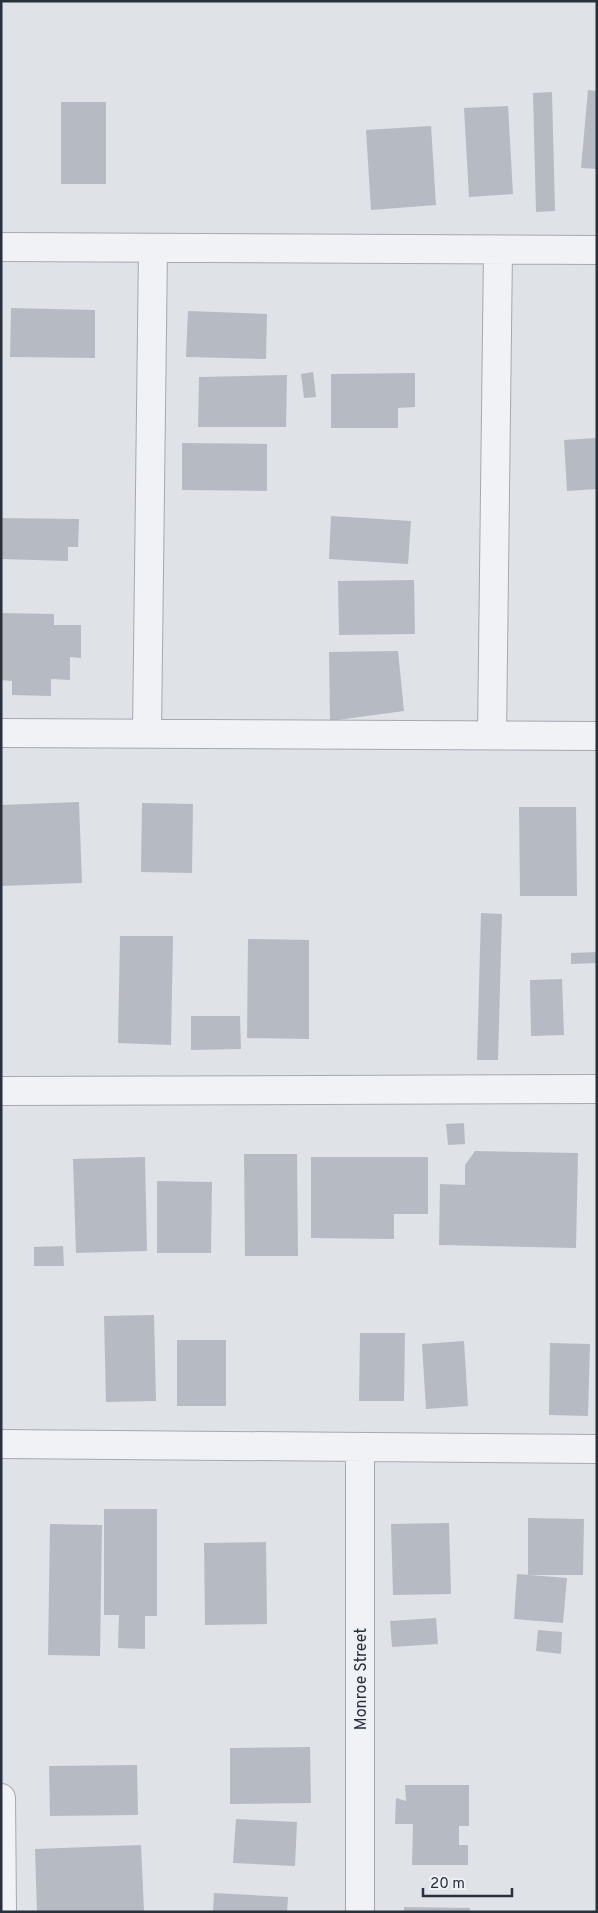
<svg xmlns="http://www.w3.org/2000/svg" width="598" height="1913" viewBox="0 0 598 1913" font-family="Overpass,sans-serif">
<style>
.building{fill:#b6bbc3}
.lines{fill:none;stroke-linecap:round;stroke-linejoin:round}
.minor-casing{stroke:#a5a9b0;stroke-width:30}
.minor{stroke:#f1f2f5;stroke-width:28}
.labels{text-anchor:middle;stroke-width:4;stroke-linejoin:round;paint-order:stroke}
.street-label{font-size:16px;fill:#29303c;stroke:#eef1f4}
</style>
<rect width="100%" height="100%" fill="#dfe2e7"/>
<path class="building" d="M588 90 597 91V169L581 168Z
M552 92 555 211 536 212 533 93Z
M61 102H106V184H61Z
M508 106 513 194 469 197 464 108Z
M431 126 436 205 371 210 366 130Z
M11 308 95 310V358L10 357Z
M188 311 267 314 266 359 186 357Z
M313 372 316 397 304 398 301 374Z
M415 373V407L398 408V428H331V374Z
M287 375 286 427H198L199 377Z
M597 438V489L567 491 564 440Z
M182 443 267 444V491L182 490Z
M331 516 411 521 408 564 329 559Z
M1 518 79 519 78 547H68V561L1 559Z
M414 580 415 634 339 635 338 581Z
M1 613 54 614V625H81V658L70 657V680L51 679V696L12 695V681L1 680Z
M398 651 404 711 330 721 329 652Z
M79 802 82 883 1 886V805Z
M142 803 193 804 192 873 141 872Z
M519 807H576L577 896H520Z
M481 913 502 914 498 1060H477Z
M120 936H173L171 1045 118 1043Z
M248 939 309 940V1039L247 1038Z
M597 952V963L571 964V953Z
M562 979 564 1035 531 1036 530 980Z
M191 1016H240L241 1049 191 1050Z
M464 1123 465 1144 448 1145 446 1124Z
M475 1151 578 1153 576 1248 439 1245 440 1184 465 1185V1165Z
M244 1154H297L298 1256H245Z
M145 1157 147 1251 76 1253 73 1159Z
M311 1157H428V1214H394V1239L311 1238Z
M157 1181 212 1182 211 1253H157Z
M63 1246 64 1266H34V1247Z
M154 1315 156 1401 106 1402 104 1316Z
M360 1333H405L404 1401H359Z
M177 1340H226V1406H177Z
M464 1341 468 1406 426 1409 422 1344Z
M550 1343 590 1344 588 1416 549 1415Z
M104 1509H157V1616H145V1649L118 1648 119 1615H104Z
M528 1518 584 1519 583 1575H528Z
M449 1523 451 1594 393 1595 391 1524Z
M50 1524 102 1525 100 1656 48 1655Z
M266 1542 267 1624 205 1625 204 1543Z
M517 1574 567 1578 563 1623 514 1619Z
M436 1618 438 1644 392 1647 390 1621Z
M538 1630 562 1632 561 1654 536 1651Z
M310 1747 311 1803 230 1804V1748Z
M137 1765 138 1815 50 1816 49 1766Z
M405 1785H469V1826H459V1845H468V1865H412L413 1824H395L396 1798 406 1801Z
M236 1819 297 1822 295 1866 233 1863Z
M141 1845 144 1911 37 1912 35 1849Z
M214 1893 288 1897 287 1912H213Z
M404 1907 470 1908V1912H404Z"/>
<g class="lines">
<g class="minor-casing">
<path id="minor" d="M1 247 597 250
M1 733 597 736
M147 733 153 248
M492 735 498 250
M1 1091 597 1089
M1 1444 597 1449
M360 1447V1912
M1 1798 2 1912"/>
</g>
<use href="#minor" class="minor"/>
</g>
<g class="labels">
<g class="street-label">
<text transform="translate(360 1679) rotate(-90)" y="6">Monroe Street</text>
</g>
</g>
<rect width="598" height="1913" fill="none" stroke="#29303c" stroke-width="5"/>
<path d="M423 1888v8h89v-8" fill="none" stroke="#29303c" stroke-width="2.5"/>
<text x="430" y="1888" font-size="15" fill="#29303c" stroke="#eef1f4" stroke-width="4" paint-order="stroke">20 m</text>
</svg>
